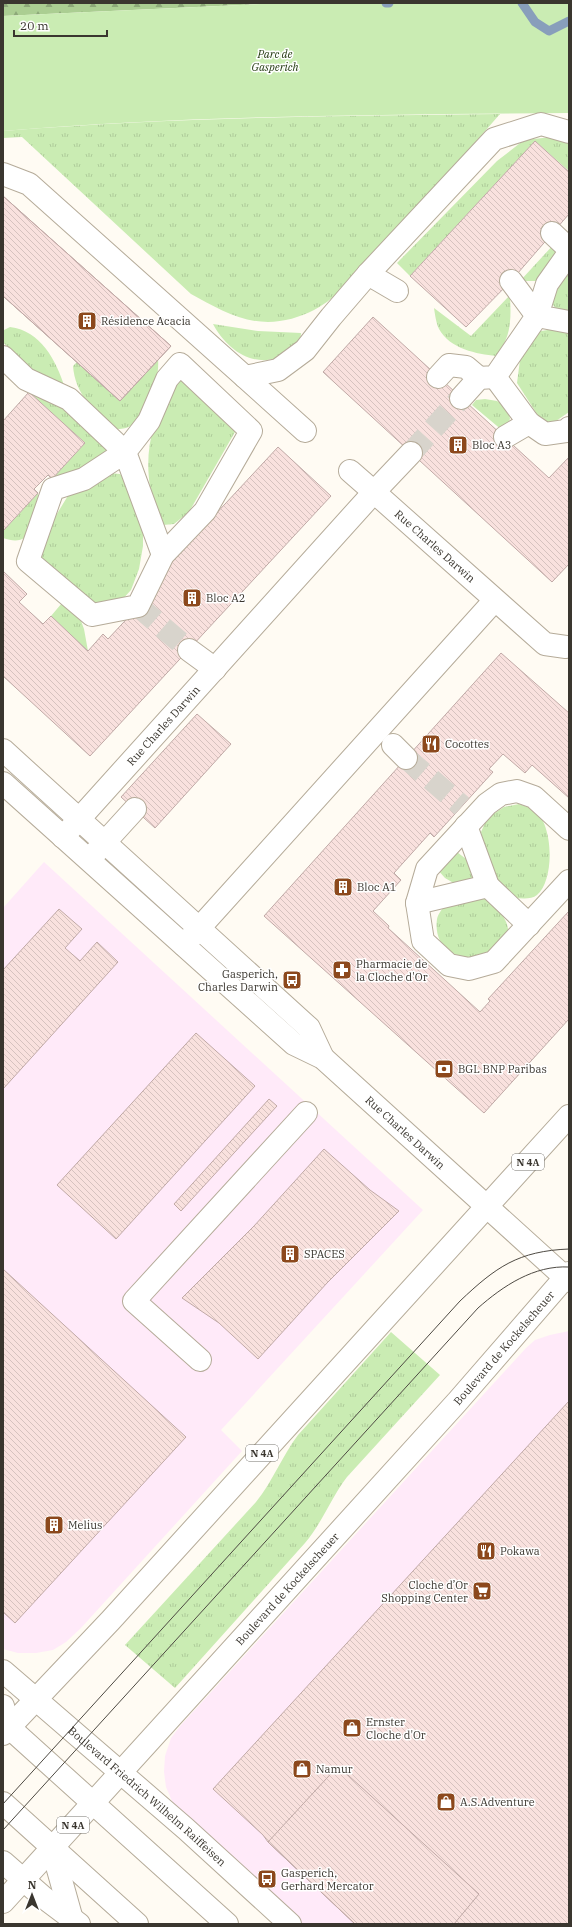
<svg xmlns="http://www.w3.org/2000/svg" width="572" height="1927" viewBox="0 0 572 1927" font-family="'IBM Plex Serif',serif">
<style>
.commercial{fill:#ffeaf9}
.grass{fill:url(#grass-tufts)}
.forest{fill:url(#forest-firs)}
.park{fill:#caecb3}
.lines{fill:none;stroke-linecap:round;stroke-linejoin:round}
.stream{stroke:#889ebb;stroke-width:9}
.building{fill:url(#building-back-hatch);stroke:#c0a9a6}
.minor-tunnel{stroke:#d8d4cc;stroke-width:22;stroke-dasharray:22 11;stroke-linecap:butt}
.minor-casing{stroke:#b5ab99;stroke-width:24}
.major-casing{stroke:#b5ab99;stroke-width:24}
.minor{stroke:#fff;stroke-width:22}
.major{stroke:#fff;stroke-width:22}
.tram{stroke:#4e4a43;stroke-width:1}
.labels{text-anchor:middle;stroke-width:3;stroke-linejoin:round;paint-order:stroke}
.shield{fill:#fff;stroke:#75726d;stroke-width:1}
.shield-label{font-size:10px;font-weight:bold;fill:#3a362f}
.park-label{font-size:11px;font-style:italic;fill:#233a10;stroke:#fff}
.poi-label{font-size:11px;fill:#3a362f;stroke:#fff;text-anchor:start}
.street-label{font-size:11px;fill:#3a362f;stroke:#fff}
</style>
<defs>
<pattern id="grass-tufts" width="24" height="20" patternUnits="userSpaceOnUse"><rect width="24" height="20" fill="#caecb3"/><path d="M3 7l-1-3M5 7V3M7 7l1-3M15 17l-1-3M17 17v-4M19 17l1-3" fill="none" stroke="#aecb9a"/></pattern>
<pattern id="forest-firs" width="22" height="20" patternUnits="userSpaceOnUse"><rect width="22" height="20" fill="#abce92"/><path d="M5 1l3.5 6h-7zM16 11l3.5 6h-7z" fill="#8ca878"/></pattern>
<pattern id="building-back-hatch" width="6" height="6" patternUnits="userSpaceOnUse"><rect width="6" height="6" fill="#f9e1de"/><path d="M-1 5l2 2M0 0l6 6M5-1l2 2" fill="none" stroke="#d6c2bf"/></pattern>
</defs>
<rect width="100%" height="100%" fill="#fffbf3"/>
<path class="commercial" d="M44 862 423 1210 221 1430 242 1451 81 1628 66 1642 53 1650 36 1653H18L3 1649V908Z
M569 1331V1924H302L180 1813 172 1801 166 1787 164 1772 165 1756 171 1738 181 1725 526 1348 535 1340 550 1335Z"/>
<path class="grass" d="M500 114C461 159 421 203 381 247 360 269 341 296 314 310 301 317 283 322 268 322 239 322 215 307 191 294L22 137 3 138V131C168 117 335 116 500 114Z
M552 137 569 143V171L535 141 410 276 397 263 497 161 524 140Z
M555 243V259L537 281H520Z
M569 266V315H562L552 304 551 295Z
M510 295C511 319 512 336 496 356 477 354 450 349 439 329 436 323 435 314 434 308L471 336Z
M213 324 258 331 301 333 300 344C295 348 290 353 285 355 254 370 227 350 213 324Z
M10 327C41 331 56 360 65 388 39 375 22 364 3 342L4 330Z
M554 329 569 330V412L546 428 517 383 521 352 535 332Z
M158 359C160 379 148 420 126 428 123 429 117 429 114 429 94 411 75 394 73 366L77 362 120 401Z
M185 378 234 427 235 432 189 512 174 524 163 525C147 495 144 458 154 426 158 410 170 394 178 379Z
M29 392 50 399 98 435 105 445 107 453 97 464 52 479 85 443Z
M485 399 497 401 508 408 510 419 503 431 472 405 476 400Z
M109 473 120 474 128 483 143 528V546L139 569 131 590 121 601 98 606 36 563 38 545 69 494Z
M38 493C37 515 36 550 3 538V531Z
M62 603 80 618 84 629 88 651 51 616Z
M519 804C523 806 530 807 533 809 554 822 555 880 537 895 531 900 521 898 513 898L495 879 485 857 481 832 485 823 493 814 504 807Z
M457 852 466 859 474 879 457 885 445 878 437 869Z
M484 898C493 905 507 916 508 929 509 966 430 971 437 919 438 914 443 908 446 903Z
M391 1332 440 1375 347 1477C331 1498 322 1523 305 1543L175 1688 125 1645 256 1502C273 1481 282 1456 298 1435Z"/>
<path class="forest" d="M3 3H282L3 16Z"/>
<path class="park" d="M282 3H569V113C380 115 191 115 3 131V16Z"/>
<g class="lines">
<path class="stream" d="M386 3H389
M522 3 535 22 549 31 569 21"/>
</g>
<path class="building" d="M535 141 569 172V214L511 281 466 327 410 276Z
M3 196 171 346 120 401 3 296Z
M3 196 171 346 120 401 3 296Z
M373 317 549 478 569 457V564L552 582 323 372Z
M29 392 85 443 52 479 48 475 34 489 38 493 3 531V421Z
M278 447 331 496 90 756 3 676V571L27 594 19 602 43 624 51 616 88 651 103 634 108 639 164 579 159 575Z
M501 653 569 713V798L532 765 525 773 503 754 489 769 493 772 434 837 430 833 394 873 401 880 373 911 389 926 388 928 480 1012 490 1001 488 999 569 911V1019L484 1113 264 916Z
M197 714 231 744 155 828 121 797Z
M59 909 82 929 65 948 80 961 97 942 118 962 3 1089V970Z
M196 1033 255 1086 116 1239 57 1185Z
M269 1099 277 1106 181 1211 174 1204Z
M324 1149 370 1190 399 1211 327 1283 258 1359 219 1323 182 1298 254 1226Z
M3 1269 186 1437 15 1623 3 1612Z
M569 1401V1924H355L268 1842 263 1835 213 1789Z
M338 1766 479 1894 454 1924H355L268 1842Z"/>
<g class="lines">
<path class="minor-tunnel" d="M411 453 461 398
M138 606 189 650
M406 758 462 806"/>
<g class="minor-casing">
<g id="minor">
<path d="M3 174 29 184 245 377 278 370 305 350 331 317 368 274 494 139 541 124 569 132"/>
<path d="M552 233 569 249"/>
<path d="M569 253 547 284 537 316 569 322"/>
<path d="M368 274 397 291"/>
<path d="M3 357 26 379 69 399 125 452 163 555 138 606 92 615 28 561 53 489 84 479 125 452 149 421 167 379 180 364 251 431 205 511 163 555"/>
<path d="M245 377 305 431"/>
<path d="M438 377 449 365 466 367 479 378"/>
<path d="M495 377 529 423 545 434 566 431 569 428"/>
<path d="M461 398 479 378 495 377 537 316 511 281"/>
<path d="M505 437 529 423"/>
<path d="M350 471 374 492 411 453"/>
<path d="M189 650 215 669"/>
<path d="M393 745 406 758"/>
<path d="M3 750 309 1028 323 1058"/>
<path id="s1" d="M3 783 294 1044 323 1058 569 1281"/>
<path d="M466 826 488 886 529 925"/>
<path d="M569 829 534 797 517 791 501 794 487 804 427 869 417 903 423 941 449 965 469 969 494 962 569 881"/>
<path id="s2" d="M63 837 374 492 545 644 566 647"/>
<path d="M95 853 135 809"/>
<path d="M417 903 488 886"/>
<path d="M184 945 494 601"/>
<path d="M200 1360 134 1301 306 1113"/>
<path id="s3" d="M3 1671 186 1829 290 1924"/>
<path d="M3 1706 9 1727"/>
<path d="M52 1848 71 1916"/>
<path d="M3 1862 43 1897 79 1924"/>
</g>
</g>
<g class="major-casing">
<g id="major">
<path d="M3 1722 227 1924"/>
<path d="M3 1734 111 1620 569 1116"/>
<path d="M3 1803 137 1924"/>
<path id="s4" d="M3 1902 457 1402 569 1273"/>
</g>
</g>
<use href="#minor" class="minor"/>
<use href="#major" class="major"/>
<path class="tram" d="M3 1804 460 1301C496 1267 518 1251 569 1249
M3 1830 478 1308C503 1286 534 1265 569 1267"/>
</g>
<defs>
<g id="building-square" transform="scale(1)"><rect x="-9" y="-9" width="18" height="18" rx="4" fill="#8c481c" stroke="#fff"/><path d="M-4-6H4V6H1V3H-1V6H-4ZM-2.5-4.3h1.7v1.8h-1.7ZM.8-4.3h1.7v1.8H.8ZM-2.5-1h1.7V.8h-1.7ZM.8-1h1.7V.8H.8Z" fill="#fff"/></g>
<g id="restaurant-square" transform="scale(1)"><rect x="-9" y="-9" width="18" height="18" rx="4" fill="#8c481c" stroke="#fff"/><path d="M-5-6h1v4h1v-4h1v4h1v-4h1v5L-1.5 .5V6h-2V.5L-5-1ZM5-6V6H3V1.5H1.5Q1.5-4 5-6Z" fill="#fff"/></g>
<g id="pharmacy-square" transform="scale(1)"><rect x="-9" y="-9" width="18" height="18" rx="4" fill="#8c481c" stroke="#fff"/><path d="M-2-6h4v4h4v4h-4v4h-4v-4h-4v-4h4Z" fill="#fff"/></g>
<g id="bus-square" transform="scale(1)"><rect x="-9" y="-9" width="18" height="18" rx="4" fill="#8c481c" stroke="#fff"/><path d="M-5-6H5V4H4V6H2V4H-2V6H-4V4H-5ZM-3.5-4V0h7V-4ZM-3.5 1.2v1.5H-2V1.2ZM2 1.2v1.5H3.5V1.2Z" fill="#fff"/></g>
<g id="bank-square" transform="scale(1)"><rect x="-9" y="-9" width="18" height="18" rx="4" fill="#8c481c" stroke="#fff"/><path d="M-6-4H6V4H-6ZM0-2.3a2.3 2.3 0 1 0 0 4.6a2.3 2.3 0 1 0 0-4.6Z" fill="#fff"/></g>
<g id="supermarket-square" transform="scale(1)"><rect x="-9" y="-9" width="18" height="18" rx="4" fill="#8c481c" stroke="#fff"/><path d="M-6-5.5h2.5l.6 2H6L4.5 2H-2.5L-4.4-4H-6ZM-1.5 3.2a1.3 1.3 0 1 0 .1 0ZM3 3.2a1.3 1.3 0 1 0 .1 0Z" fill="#fff"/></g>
<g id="shop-square" transform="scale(1)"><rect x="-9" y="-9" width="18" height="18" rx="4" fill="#8c481c" stroke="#fff"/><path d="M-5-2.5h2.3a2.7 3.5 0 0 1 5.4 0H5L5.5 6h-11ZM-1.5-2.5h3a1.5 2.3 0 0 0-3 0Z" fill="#fff"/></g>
</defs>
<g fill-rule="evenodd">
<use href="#building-square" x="87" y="321"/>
<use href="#building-square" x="458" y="445"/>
<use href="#building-square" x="192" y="598"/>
<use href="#restaurant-square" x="431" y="744"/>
<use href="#building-square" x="343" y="887"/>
<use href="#pharmacy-square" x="342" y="970"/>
<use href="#bus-square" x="292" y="980"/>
<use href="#bank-square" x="444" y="1069"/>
<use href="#building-square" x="290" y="1254"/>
<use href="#building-square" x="54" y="1525"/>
<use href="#restaurant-square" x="486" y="1551"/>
<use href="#supermarket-square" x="482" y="1591"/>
<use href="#shop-square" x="352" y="1728"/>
<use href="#shop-square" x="302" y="1769"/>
<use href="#shop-square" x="446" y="1802"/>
<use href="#bus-square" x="267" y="1879"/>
</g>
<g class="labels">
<g class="shield">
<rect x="512" y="1154" width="32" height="16" rx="3"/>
<rect x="246" y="1445" width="32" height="16" rx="3"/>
<rect x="57" y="1817" width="32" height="16" rx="3"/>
</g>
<g class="shield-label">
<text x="528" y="1166">N 4A</text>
<text x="262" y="1457">N 4A</text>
<text x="73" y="1829">N 4A</text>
</g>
<g class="park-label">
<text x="275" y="58">Parc de<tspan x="275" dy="13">Gasperich</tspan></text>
</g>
<g class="poi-label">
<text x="101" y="325">Résidence Acacia</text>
<text x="472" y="449">Bloc A3</text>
<text x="206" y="602">Bloc A2</text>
<text x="445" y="748">Cocottes</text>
<text x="357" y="891">Bloc A1</text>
<text x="356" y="968">Pharmacie de<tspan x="356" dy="13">la Cloche d'Or</tspan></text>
<text x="278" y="978" text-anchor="end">Gasperich,<tspan x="278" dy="13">Charles Darwin</tspan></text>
<text x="458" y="1073">BGL BNP Paribas</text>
<text x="304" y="1258">SPACES</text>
<text x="68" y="1529">Melius</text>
<text x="500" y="1555">Pokawa</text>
<text x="468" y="1589" text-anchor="end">Cloche d’Or<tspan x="468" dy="13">Shopping Center</tspan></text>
<text x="366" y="1726">Ernster<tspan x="366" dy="13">Cloche d'Or</tspan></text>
<text x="316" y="1773">Namur</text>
<text x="460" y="1806">A.S.Adventure</text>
<text x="281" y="1877">Gasperich,<tspan x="281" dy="13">Gerhard Mercator</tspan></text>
</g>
<g class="street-label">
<text dy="4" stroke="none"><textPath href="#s2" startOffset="546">Rue Charles Darwin</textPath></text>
<text dy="4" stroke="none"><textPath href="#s2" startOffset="150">Rue Charles Darwin</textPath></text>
<text dy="4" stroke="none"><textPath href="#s1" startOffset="534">Rue Charles Darwin</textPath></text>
<text dy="4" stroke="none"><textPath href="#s4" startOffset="747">Boulevard de Kockelscheuer</textPath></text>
<text dy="4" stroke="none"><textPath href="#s4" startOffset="423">Boulevard de Kockelscheuer</textPath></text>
<text dy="4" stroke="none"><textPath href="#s3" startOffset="191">Boulevard Friedrich Wilhelm Raiffeisen</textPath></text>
</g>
</g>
<rect width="572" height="1927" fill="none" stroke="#3a362f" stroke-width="8"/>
<g transform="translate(32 1895)" stroke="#ffffff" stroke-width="3" paint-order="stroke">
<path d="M0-3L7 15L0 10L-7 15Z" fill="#3a362f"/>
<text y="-6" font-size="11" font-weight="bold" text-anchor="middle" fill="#3a362f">N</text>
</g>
<path d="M14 30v6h93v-6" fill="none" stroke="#3a362f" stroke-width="2"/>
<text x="20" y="30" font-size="12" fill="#3a362f" stroke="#ffffff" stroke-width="3" paint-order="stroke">20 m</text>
</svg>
